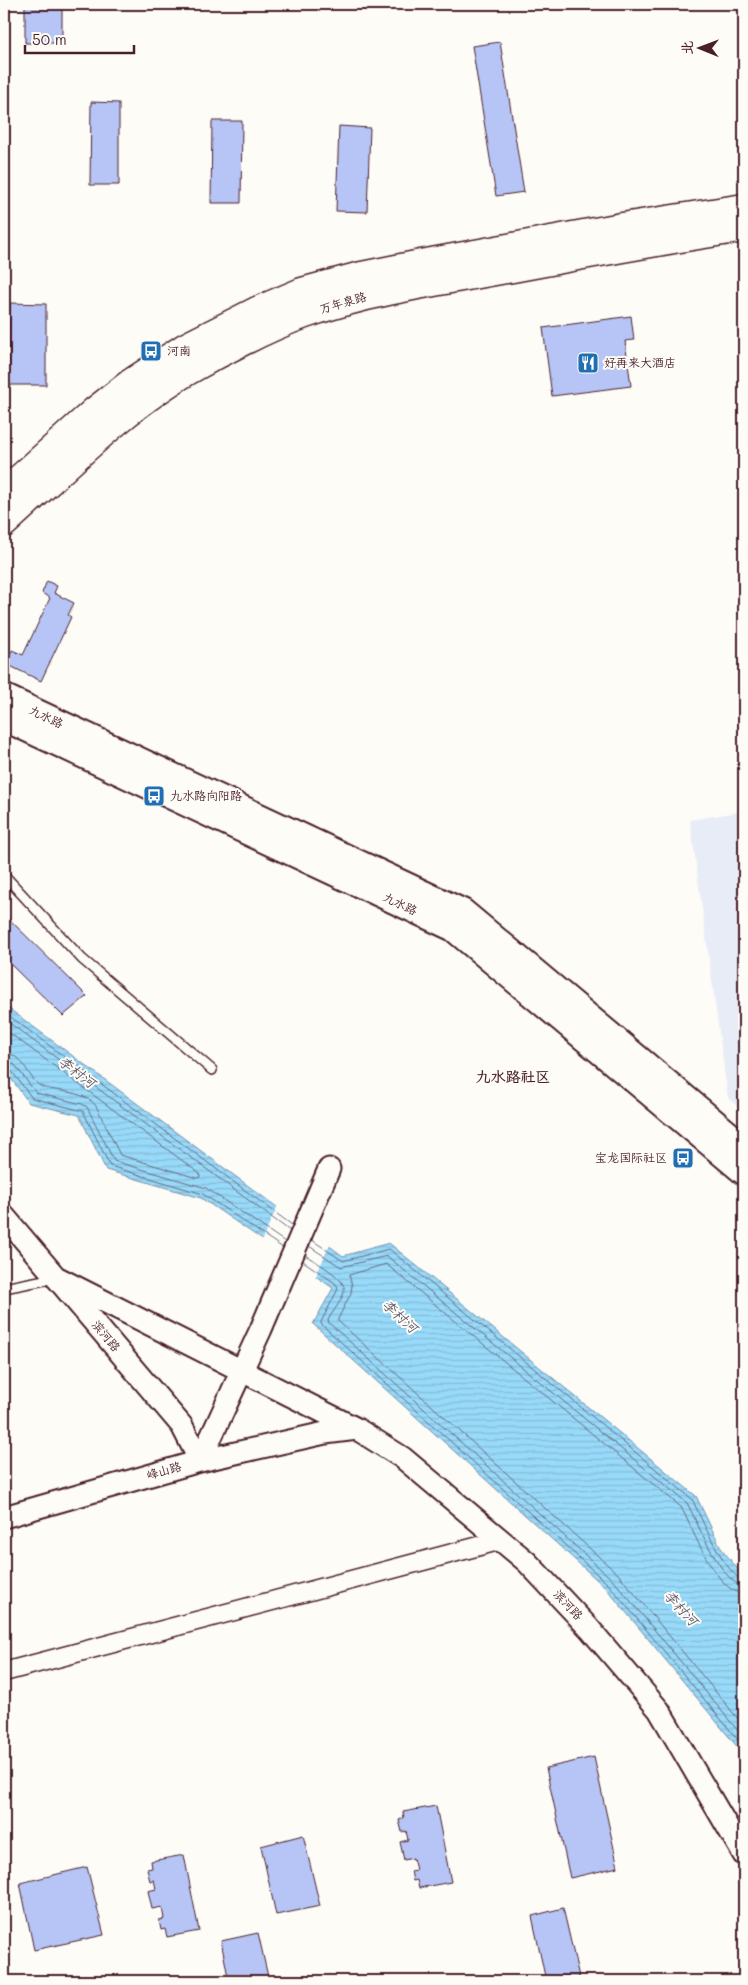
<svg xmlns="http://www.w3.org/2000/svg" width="748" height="1985" viewBox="0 0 748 1985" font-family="Mali,'LXGW WenKai TC',sans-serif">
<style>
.built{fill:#e8ecf6}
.water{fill:url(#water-rules);stroke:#798fa7}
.pier{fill:#fdfcf7}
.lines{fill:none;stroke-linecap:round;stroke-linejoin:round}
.shore{stroke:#696a7e;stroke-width:1}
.building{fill:#b6c5f5;stroke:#4a1f2b}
.service-casing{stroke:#4a1f2b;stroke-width:12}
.minor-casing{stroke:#4a1f2b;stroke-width:21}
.tertiary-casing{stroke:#4a1f2b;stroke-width:25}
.secondary-casing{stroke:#4a1f2b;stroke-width:29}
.primary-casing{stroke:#4a1f2b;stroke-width:31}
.service{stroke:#fdfcf7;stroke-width:9}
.minor{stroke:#fdfcf7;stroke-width:18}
.tertiary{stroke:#fdfcf7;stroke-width:21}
.secondary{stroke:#fdfcf7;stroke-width:25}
.primary{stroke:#fdfcf7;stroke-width:28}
.labels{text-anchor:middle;stroke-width:4;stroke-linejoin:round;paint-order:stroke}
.street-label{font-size:12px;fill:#4a1f2b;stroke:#fdfcf7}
.poi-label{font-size:12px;fill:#4a1f2b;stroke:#fdfcf7;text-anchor:start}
.water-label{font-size:14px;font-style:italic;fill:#615769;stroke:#fdfcf7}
.quarter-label{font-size:15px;font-weight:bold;fill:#4a1f2b;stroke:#fdfcf7}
</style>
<defs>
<pattern id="water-rules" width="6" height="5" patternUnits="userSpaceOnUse" patternTransform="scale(1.25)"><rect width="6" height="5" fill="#98dafa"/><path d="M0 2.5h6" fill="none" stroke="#84bbd6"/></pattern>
</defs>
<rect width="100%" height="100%" fill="#fdfcf7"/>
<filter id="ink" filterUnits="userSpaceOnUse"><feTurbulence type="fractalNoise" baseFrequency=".02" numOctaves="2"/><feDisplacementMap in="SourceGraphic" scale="10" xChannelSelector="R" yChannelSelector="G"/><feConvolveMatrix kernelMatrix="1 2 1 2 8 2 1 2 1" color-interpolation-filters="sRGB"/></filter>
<g filter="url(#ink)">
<path class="built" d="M744 811V1112L728 1098 690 820Z"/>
<path class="water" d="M4 1005 343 1256 389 1243 696 1496 721 1548 744 1577V1755L606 1588 313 1324 333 1288 201 1198 106 1170 79 1115 29 1103 4 1069Z"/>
<path class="pier" d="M278 1205 330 1244 315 1278 261 1242Z"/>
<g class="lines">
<path class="shore" d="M4 1012 292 1225
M4 1019 290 1231
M4 1029 199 1173 200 1177 197 1178 120 1155 96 1106C87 1093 65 1092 50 1089 47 1088 42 1088 39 1085 26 1075 24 1054 4 1053
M4 1060 14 1064 36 1093 82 1104 87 1107 114 1161 206 1188 285 1242
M4 1067 10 1069 32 1098 83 1111 110 1166 203 1194 283 1248
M312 1240 343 1261 389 1249 692 1499C700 1515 726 1578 744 1580
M309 1246 341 1267 387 1256 687 1503C697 1521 722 1585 744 1586
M305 1255C315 1262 348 1278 344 1292 341 1302 333 1311 328 1320L329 1323 614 1581 744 1738
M303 1261 335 1283 338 1287 337 1291 321 1322V1324L609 1585 744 1747
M744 1594C716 1593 693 1529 681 1507L386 1264 349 1275 352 1285 351 1293 338 1319V1321L619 1575 744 1726"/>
</g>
<path class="building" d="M25 4H62V43H25Z
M500 42 524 192 496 196 472 46Z
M91 102 119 103V185H90Z
M212 121H242L241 203H211Z
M339 126 370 128 367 212 336 211Z
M10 303 46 304V385H9Z
M631 316 634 340 625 341 631 386 552 396 543 328Z
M47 581 57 586 54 593 74 603 68 615 71 617 41 681 6 664 12 650 23 655 50 598 42 593Z
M4 914 87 996 63 1016 4 958Z
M594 1757 618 1867 570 1878 546 1768Z
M436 1806 451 1882 419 1888 417 1880 413 1881 411 1871 416 1870 413 1858 404 1860 400 1842 408 1840 406 1831 402 1832 399 1820 404 1818 403 1812Z
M303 1835 320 1906 276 1915 261 1846Z
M184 1855 199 1931 167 1937 165 1929 161 1930 159 1920 164 1919 162 1907 152 1909 148 1891 156 1889 154 1880 150 1881 147 1869 152 1868 151 1861Z
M87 1867 104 1935 34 1950 20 1883Z
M563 1908 580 1981H546L532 1916Z
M258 1933 269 1981H223L222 1978 228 1977 221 1941Z"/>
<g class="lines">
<g class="service-casing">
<path id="service" d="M4 875 82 959 212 1070
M4 1288 55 1278"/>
</g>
<g class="minor-casing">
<path id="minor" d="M4 1672 502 1540"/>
</g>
<g class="tertiary-casing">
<path id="tertiary" d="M4 1216 182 1426 200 1461
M56 1277 357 1429
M200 1461 261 1329 329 1169
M4 1517 200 1461 325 1433 357 1429 403 1458 527 1562 589 1628 659 1710 744 1855"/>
</g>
<g class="secondary-casing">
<path id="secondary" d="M4 697 463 912 744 1147
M4 718 453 928 744 1172"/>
</g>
<g class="primary-casing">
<path id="primary" d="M4 493 95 411 131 383 186 347 257 311 302 292 357 277 421 264 622 227 744 208
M4 523C65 468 125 405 198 365 232 346 268 327 305 314 373 290 447 280 518 267 593 253 668 239 744 228"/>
</g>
<use href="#service" class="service"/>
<use href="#minor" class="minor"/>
<use href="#tertiary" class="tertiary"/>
<use href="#secondary" class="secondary"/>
<use href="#primary" class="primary"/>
</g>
</g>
<defs>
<g id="bus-square" transform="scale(1.125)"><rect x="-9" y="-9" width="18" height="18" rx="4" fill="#1f6fb2" stroke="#fdfcf7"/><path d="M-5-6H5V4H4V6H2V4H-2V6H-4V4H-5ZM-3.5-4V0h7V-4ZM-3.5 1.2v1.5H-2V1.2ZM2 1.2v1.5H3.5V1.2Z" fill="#fff"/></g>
<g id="restaurant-square" transform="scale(1.125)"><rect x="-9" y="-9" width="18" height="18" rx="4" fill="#1f6fb2" stroke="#fdfcf7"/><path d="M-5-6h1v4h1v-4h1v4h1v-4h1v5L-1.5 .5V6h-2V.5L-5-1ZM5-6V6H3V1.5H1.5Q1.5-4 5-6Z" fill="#fff"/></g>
</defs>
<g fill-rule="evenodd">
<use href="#bus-square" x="151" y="351"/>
<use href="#restaurant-square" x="588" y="363"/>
<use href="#bus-square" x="154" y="796"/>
<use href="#bus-square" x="683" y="1158"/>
</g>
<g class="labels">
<g class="street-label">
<text transform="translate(343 303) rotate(-16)" y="4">万年泉路</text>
<text transform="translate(46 717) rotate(25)" y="4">九水路</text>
<text transform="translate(400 904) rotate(25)" y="4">九水路</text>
<text transform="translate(106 1336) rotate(50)" y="4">滨河路</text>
<text transform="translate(164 1471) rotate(-16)" y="4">峰山路</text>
<text transform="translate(568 1605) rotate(47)" y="4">滨河路</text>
</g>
<g class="poi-label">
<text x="167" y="355">河南</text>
<text x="604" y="367">好再来大酒店</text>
<text x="170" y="800">九水路向阳路</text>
<text x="667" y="1162" text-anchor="end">宝龙国际社区</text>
</g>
<g class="water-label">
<text transform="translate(77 1072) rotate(37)" y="5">李村河</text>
<text transform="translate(400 1316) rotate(42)" y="5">李村河</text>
<text transform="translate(681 1608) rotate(47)" y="5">李村河</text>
</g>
<g class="quarter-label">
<text x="513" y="1082">九水路社区</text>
</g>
</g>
<rect width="748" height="1985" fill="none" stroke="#fdfcf7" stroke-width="20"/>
<rect x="10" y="10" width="728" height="1965" fill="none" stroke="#4a1f2b" stroke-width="2" filter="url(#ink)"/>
<g transform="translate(700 48) rotate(271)" stroke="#fdfcf7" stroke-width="4" paint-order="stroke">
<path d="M0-4L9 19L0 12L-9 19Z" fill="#4a1f2b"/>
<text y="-8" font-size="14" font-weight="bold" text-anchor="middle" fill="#4a1f2b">北</text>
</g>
<path d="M25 45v8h109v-8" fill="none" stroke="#4a1f2b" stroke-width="2.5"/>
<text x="32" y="45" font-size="15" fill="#4a1f2b" stroke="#fdfcf7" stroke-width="4" paint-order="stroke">50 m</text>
</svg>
